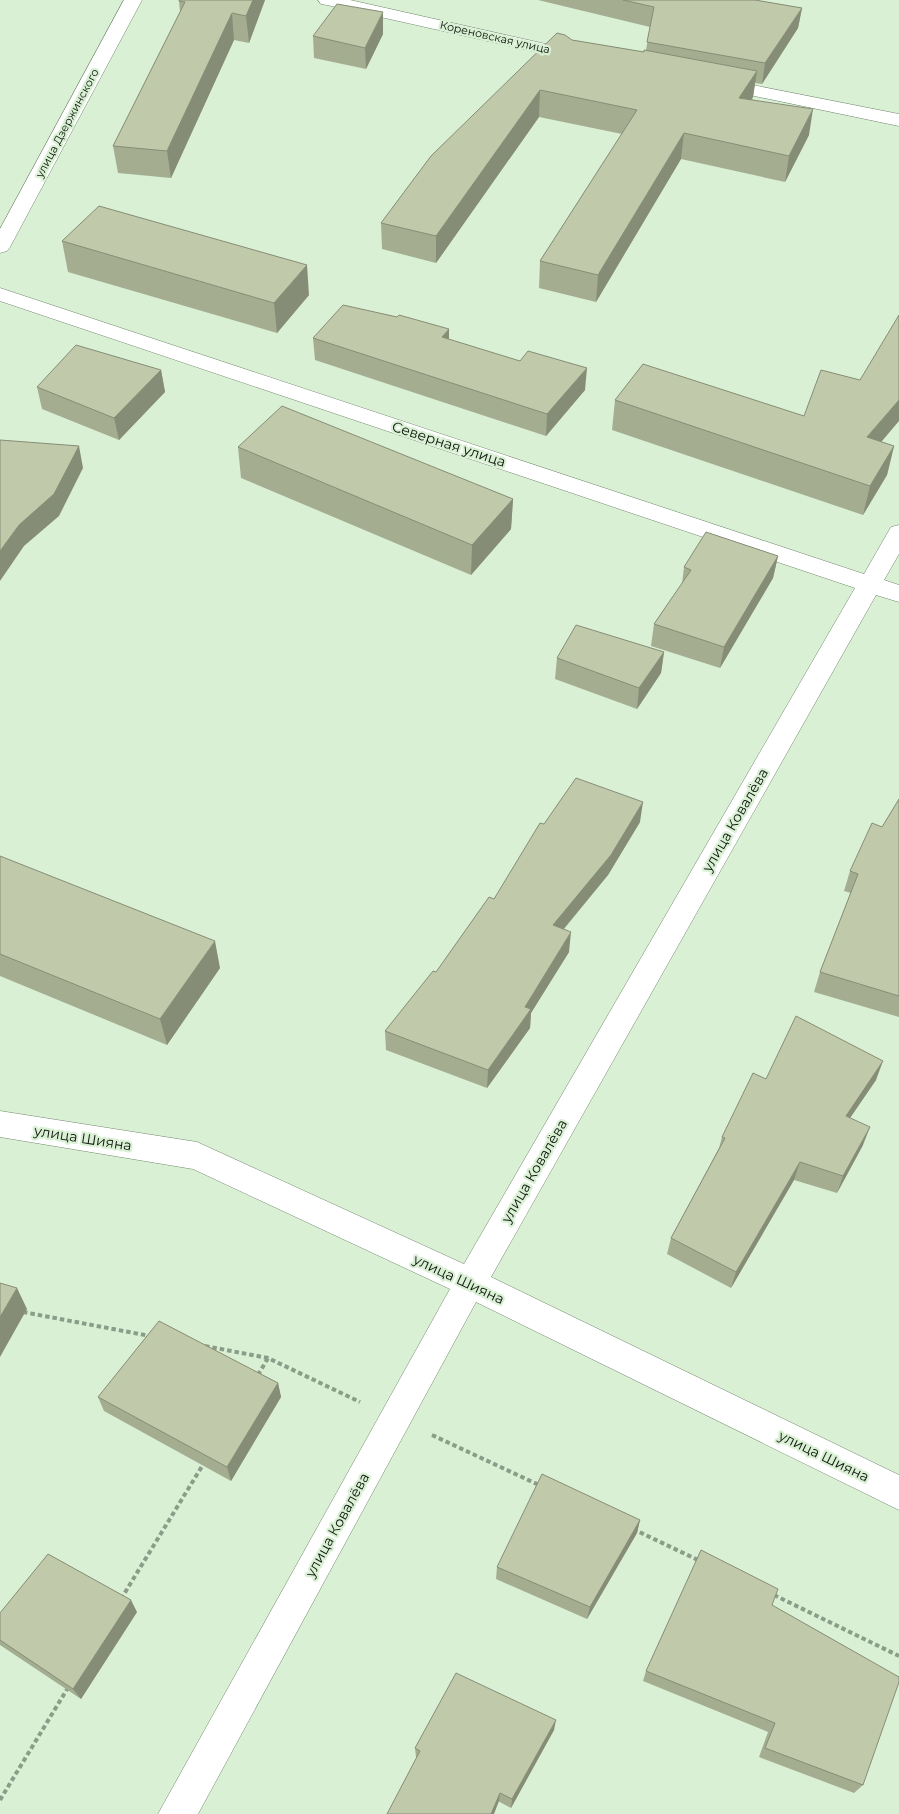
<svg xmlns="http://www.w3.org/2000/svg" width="899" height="1814" viewBox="0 0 899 1814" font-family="Montserrat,sans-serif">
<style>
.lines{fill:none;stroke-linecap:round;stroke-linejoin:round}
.minor-casing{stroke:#73886f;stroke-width:1}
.path{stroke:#8b9c88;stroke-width:4;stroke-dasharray:4.5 3;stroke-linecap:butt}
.minor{fill:#fff;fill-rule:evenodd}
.wall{fill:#a5ad91}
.shaded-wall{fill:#868d76}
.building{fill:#c0c9a9;stroke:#868d76}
.labels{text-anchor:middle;stroke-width:4.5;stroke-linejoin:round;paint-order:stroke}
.far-street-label{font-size:11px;fill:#0b130a;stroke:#d9f0d4}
.street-label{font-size:14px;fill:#0b130a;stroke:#d9f0d4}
</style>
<rect width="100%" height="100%" fill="#d9f0d4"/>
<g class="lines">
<g class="minor-casing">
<path id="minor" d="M124 0H142L10 247 7 251 0 253V229Z
M318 0H350L577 51 583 52 586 56 583 60 577 61 327 5 321 4Z
M717 78 899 114V126L711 87 708 83 711 79Z
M0 288 864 574 891 527 899 525V554L884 580 899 585V602L876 595 491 1277 899 1475V1510L476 1302 198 1814H158L450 1289 193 1169 0 1137V1111L197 1142 464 1264 855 588 0 301Z"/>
</g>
<path class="path" d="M23 1312 150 1336
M205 1346 268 1358 360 1402
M258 1375 268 1358
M432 1435 539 1485
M633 1529 700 1561
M774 1595 899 1656
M121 1599 204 1463
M0 1800 69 1686"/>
<use href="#minor" class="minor"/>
</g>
<path class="wall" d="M265 0 249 43 234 40 171 178 118 173 113 146 180 12 179 1Z
M538 0H755L802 8 798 28 762 84 755 83 753 97 752 99 809 135 785 182 681 159 596 302 539 288 540 261 622 134 539 117 436 263 382 249 381 223 572 40 644 52 646 50 650 27Z
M383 34 366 69 314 58 313 36Z
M62 241 309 295 277 333 68 272Z
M313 338 449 339 585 390 546 436 315 360Z
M161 370 165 392 119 440 42 409 37 387Z
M615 400 881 442 894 446 887 475 863 515 612 430Z
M238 447 513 499 511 529 471 575 241 478Z
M778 556 773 578 720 668 651 646 654 624 682 584 684 567Z
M664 652 661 673 637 709 555 679 557 658Z
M899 799V1017L814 992 820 972 851 893 844 891 850 871 882 827Z
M640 822 608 875 564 929 569 952 531 1013 530 1028 487 1088 386 1050 385 1031 436 972 494 899 544 824Z
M0 856 220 968 167 1045 0 976Z
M766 1079 876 1080 850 1118 863 1145 837 1193 794 1180 731 1288 667 1254 671 1238 719 1148 722 1137Z
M278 1383 281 1397 231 1481 104 1411 98 1397Z
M640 1520 637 1533 587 1619 496 1579 497 1567Z
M772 1605 863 1785 854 1793 759 1757 768 1732 643 1681 646 1671Z
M137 1612 81 1699 0 1645V1613Z
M554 1730 511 1808 416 1757 415 1748Z"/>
<path class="shaded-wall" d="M253 0H265L249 43 246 16Z
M802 8 798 28 762 84 765 63Z
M383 12V34L366 69 365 48Z
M232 13 234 40 171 178 167 151Z
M757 71 753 97 736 124 739 98Z
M540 90 539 117 436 263V236Z
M813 109 809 135 785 182 789 156Z
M684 133 681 159 596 302 598 275Z
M307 265 309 295 277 333 274 303Z
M449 329V351L442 337Z
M587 368 585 390 546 436 547 414Z
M161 370 165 392 119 440 114 418Z
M899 400V421L860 467 867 437Z
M79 446 83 468 59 516 24 546 0 581V551L19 525Z
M894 446 887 475 863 515 870 486Z
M513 499 511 529 471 575 472 545Z
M778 556 773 578 720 668 724 647Z
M664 652 661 673 637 709 639 688Z
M643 802 640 822 608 875 551 944 553 925Z
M571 932 569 952 531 1013 530 1028 487 1088 488 1070 525 1007Z
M215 941 220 968 167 1045 160 1019Z
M883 1061 876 1080 839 1134 846 1116Z
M870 1127 863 1145 837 1193 843 1176Z
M800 1162 794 1180 731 1288 736 1272Z
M17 1288 27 1309 0 1357V1317Z
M278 1383 281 1397 231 1481 227 1467Z
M640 1520 637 1533 587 1619 590 1607Z
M131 1600 137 1612 81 1699 73 1689Z
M556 1720 554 1730 511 1808 512 1799Z
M500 1793 499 1801 494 1814H491Z"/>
<path class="building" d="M179 0H253L246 16 232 13 167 151 113 146 185 2 179 1Z
M623 0H755L802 8 765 63 647 42 654 7Z
M337 4 383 12 365 48 313 36Z
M557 33 565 35 572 40 644 52V50L757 71 739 98 813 109 789 156 684 133 598 275 540 261 637 110 540 90 436 236 381 223 431 156Z
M99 206 307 265 274 303 62 241Z
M343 305 397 317 399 315 449 329 442 337 520 361 528 351 587 368 547 414 313 338Z
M899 315V400L867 437 894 446 870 486 615 400 643 364 804 416 821 370 860 380Z
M76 345 161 370 114 418 37 387Z
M282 406 513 499 472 545 238 447Z
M0 440 79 446 54 494 19 525 0 551Z
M706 532 778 556 724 647 654 624 691 570 684 567Z
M576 625 664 652 639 688 557 658Z
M576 778 643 802 611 855 553 925 571 932 525 1007 531 1009 488 1070 385 1031 433 971 436 972 489 897 494 899 540 823 544 824Z
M899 799V996L820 972 858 874 850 871 872 823 882 827Z
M0 856 215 941 160 1019 0 954Z
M796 1016 883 1061 846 1116 870 1127 843 1176 800 1162 736 1272 671 1238 725 1138 722 1137 753 1073 766 1079Z
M0 1283 17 1288 0 1317Z
M159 1321 278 1383 227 1467 98 1397Z
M542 1474 640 1520 590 1607 497 1567Z
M701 1550 778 1589 772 1605 899 1677V1682L863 1785 765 1748 775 1723 646 1671Z
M48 1554 131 1600 73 1689 0 1640V1613Z
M456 1673 556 1720 512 1799 500 1793 491 1814H387L420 1751 415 1748Z"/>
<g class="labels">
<g class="far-street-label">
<text transform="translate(495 37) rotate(13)" y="4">Кореновская улица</text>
<text transform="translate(67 123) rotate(-62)" y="4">улица Дзержинского</text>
</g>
<g class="street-label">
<text transform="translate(449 444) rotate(18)" y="5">Северная улица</text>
<text transform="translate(735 820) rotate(-60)" y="5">улица Ковалёва</text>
<text transform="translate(83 1138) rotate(9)" y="5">улица Шияна</text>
<text transform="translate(534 1171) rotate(-60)" y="5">улица Ковалёва</text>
<text transform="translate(459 1279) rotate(25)" y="5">улица Шияна</text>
<text transform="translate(824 1456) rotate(26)" y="5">улица Шияна</text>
<text transform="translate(337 1525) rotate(-61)" y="5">улица Ковалёва</text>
</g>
</g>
</svg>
